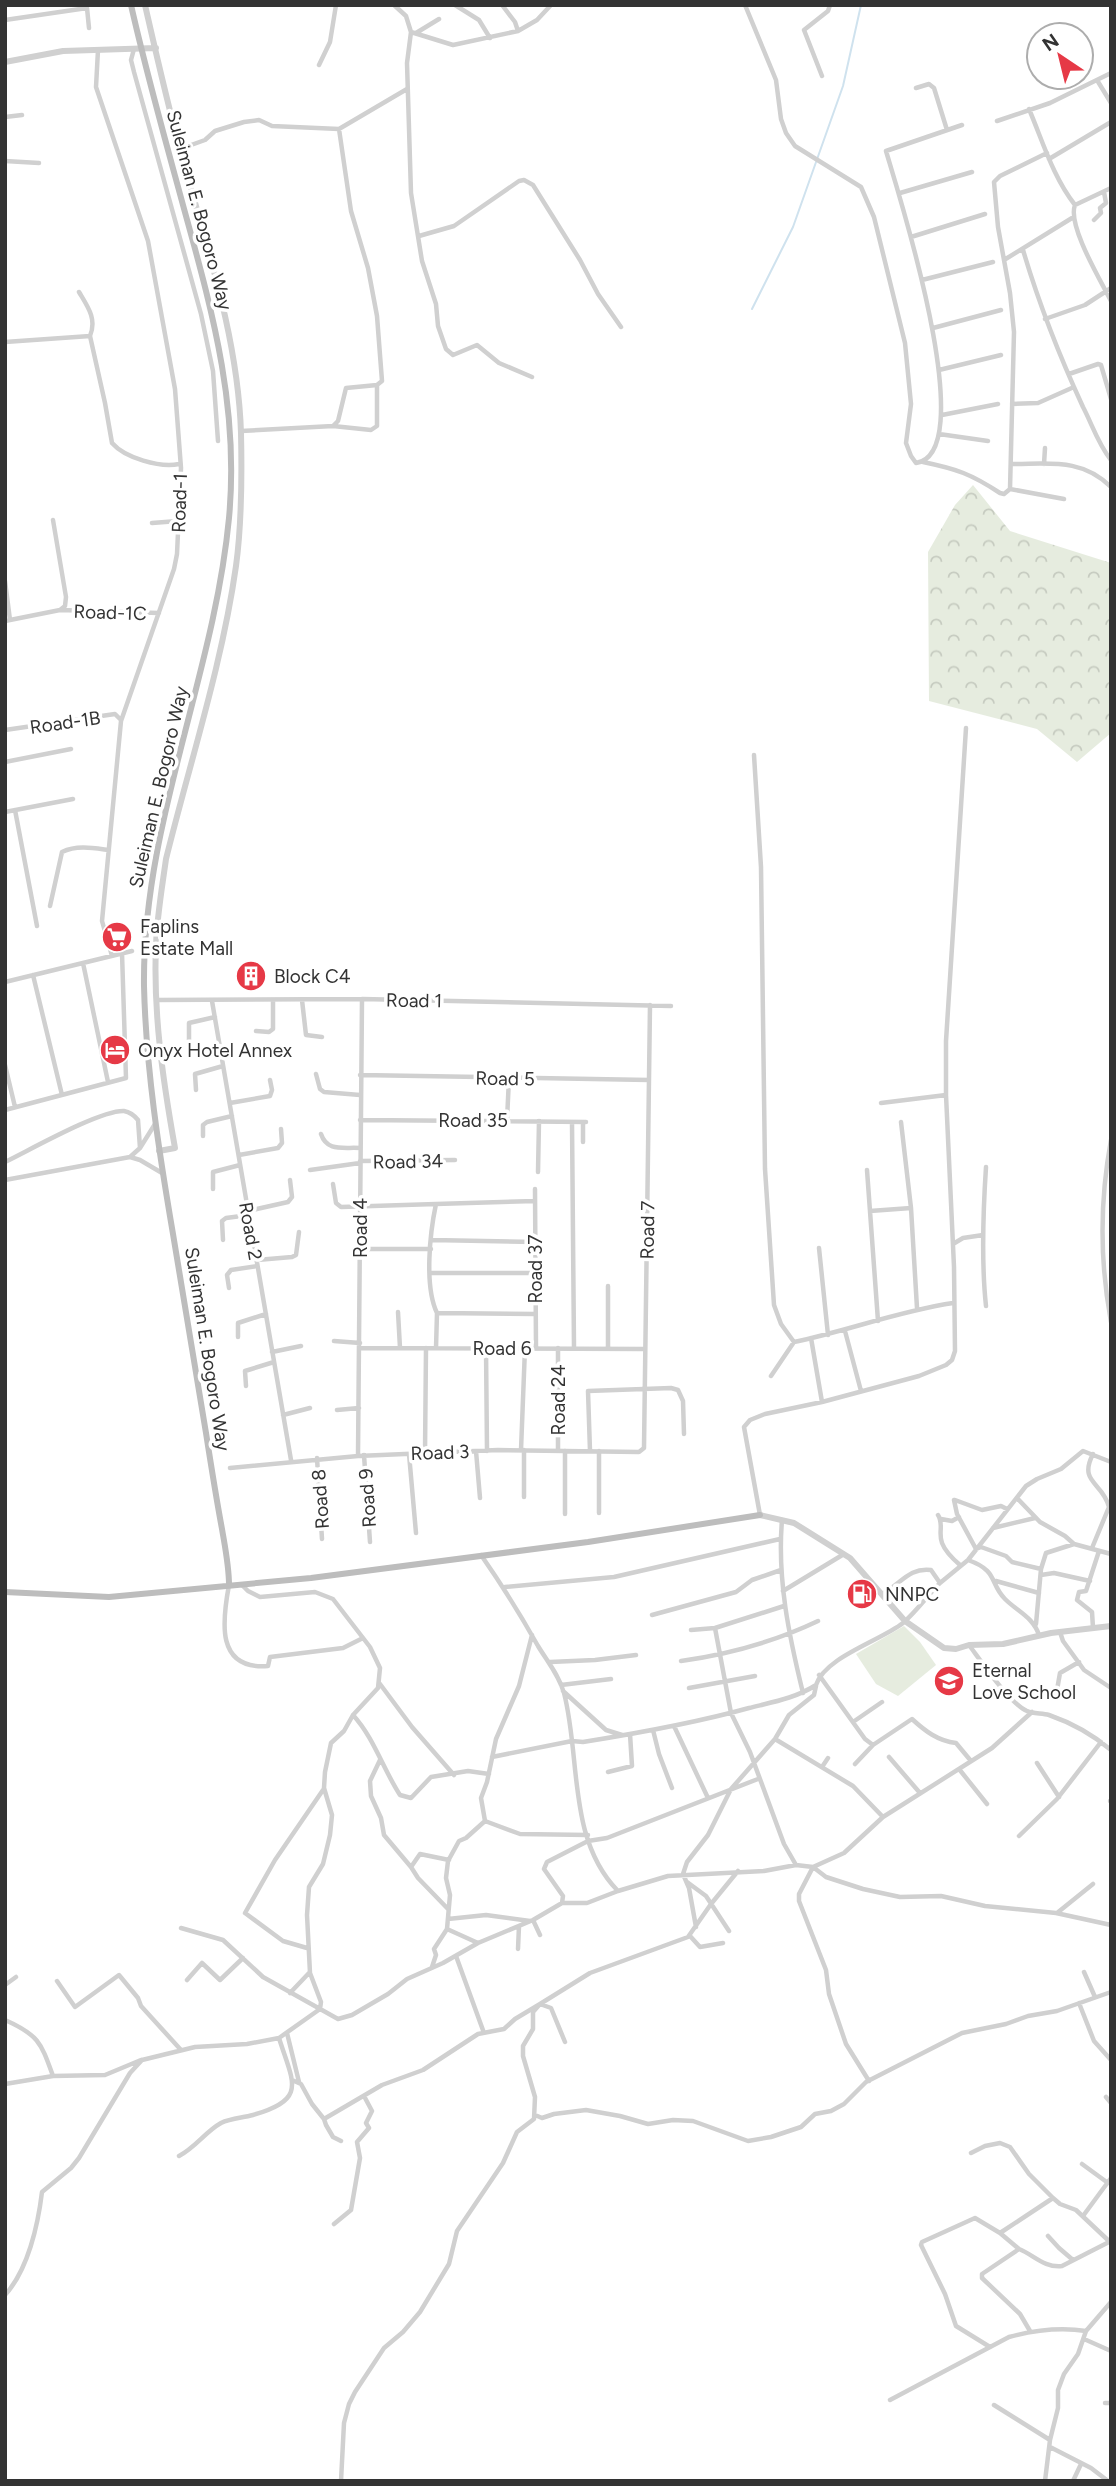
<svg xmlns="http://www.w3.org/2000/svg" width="1116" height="2486" viewBox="0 0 1116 2486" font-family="Figtree,sans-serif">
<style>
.forest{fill:url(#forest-crowns)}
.park{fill:#e6ecdf}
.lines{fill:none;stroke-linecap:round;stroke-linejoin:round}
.stream{stroke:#cfe2ee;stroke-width:2}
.minor{stroke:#d0d0d0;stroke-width:4.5}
.tertiary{stroke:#d0d0d0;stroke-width:6}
.secondary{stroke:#bdbdbd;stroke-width:6}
.labels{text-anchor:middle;stroke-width:7;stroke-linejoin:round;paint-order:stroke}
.street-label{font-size:19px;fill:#333;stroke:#fff}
.poi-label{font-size:19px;fill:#333;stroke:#fff;text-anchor:start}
</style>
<defs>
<pattern id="forest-crowns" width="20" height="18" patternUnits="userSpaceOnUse" patternTransform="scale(1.75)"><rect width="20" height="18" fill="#e6ecdf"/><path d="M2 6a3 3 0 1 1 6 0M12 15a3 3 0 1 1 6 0" fill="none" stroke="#c6cbc0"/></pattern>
</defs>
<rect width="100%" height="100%" fill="#fff"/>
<path class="forest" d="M973 485 1010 531 1111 563V733L1077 762 1037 729 929 701 928 552 955 505Z"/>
<path class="park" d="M904 1626 920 1642 936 1665 898 1696 876 1684 856 1654Z"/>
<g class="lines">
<path class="stream" d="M752 309 793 227 843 86 861 5"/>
<path class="minor" d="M394 5 406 16 411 32 407 63 411 193 422 261 436 304 438 326 446 349 453 355 477 345 499 363 532 377
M455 5 479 20 490 38
M502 5 515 22 518 31
M745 5 776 80 781 119 786 133 795 146 861 187 874 217 905 343 911 404 906 443 911 456 916 463C982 453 898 192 886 151L962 125
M87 8 89 28
M5 20 87 8
M411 32 453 45 518 31 537 20 551 5
M416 33 439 19
M134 49 131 60 134 72 201 314 213 371 218 441
M98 50 96 87 148 241 175 389 181 468 177 554 174 569 121 721 102 921 112 956
M319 65 330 42 336 5
M822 76 804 30 828 11 830 5
M1097 80 1111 103
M916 88 929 84 934 88 947 130
M1029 109C1043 142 1053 177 1075 205 1067 225 1101 281 1111 301
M5 117 22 115
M997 121 1050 103 1111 73
M180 149 205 140 215 131 244 122 259 120 272 126 339 129 407 89
M1049 159 1111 122
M5 161 39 163
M900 193 972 172
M1075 205 1111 188
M1094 220 1101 213 1100 208 1106 203 1104 192
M419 236 454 226 519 181 524 180 533 185 580 260 598 294 621 327
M911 237 985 214
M1023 250C1039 304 1059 355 1083 407 1092 424 1098 444 1111 460
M1004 260 1072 218
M922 280 993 262
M79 292C88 307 97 319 90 336L105 403 112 443C125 458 160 468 179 464
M1045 319 1085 305 1111 288
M933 328 1001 310
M5 342 90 336
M939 370 1001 355
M1069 374 1098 364 1101 365 1111 399
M1012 404 1038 403 1074 387
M942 415 998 404
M333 426 338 421 346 388 377 385
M241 431 333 426 371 430 377 426V385L382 381 377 316 368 268 351 211 339 129
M939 434 988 441
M923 462C957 469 971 474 1000 493L1004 494 1010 489 1014 332 1010 293 998 227 994 182 1000 176 1047 153
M1012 464C1050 464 1082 458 1111 487
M1044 464 1045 448
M1010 489 1064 499
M152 523 178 521
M5 581 10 620 5 621
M60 610 159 613
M10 620 60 610 65 606 66 597 53 520
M5 730 115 714 121 720
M754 755 761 867 765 1169 774 1305 781 1324 794 1342
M5 762 71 749
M15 810 37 926
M5 812 73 799
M50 906 62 852C77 845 93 848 108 850
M83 963 108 1082
M33 975 62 1095
M5 982 132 951
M157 1000 362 999 671 1006
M302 1000 306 1035 322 1037
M212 1001 291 1460
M256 1031 269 1032 273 1029V1001
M189 1040V1023L215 1017
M5 1065 15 1107
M316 1074 320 1089 324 1092 360 1095
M360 1075 649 1080
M196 1090 195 1074 223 1066
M230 1103 270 1096 272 1090 270 1080
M881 1103 946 1095
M5 1110 126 1078 122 953
M360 1120 586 1122
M507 1120 509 1078
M572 1122 574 1348
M901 1122 911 1208 917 1308
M321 1134C327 1152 343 1147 360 1148
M203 1136V1125L207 1122 232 1116
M1111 1140C1100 1199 1100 1263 1111 1322
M583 1142V1122
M239 1155 278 1148 282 1143 281 1129
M130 1157 140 1160 162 1173
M360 1161 455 1160
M5 1162C30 1150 100 1110 124 1111 130 1112 134 1115 138 1120L140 1148
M310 1170 360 1163
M867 1170 878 1321
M538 1172 539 1121
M5 1180 130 1157 140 1148 155 1124
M333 1184 336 1203 341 1207 436 1204
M213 1189V1172L240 1165
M535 1189 536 1348
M248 1211 288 1202 292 1197 290 1180
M870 1211 911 1208
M223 1240 222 1221 226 1218 249 1215
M432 1240 535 1242
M953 1244 963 1238 983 1235
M819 1248 828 1335
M360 1249H431
M257 1260 292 1257 296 1255 299 1232
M431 1273H535
M608 1286V1348
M229 1288 227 1275 231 1270 257 1266
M986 1306C981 1260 983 1213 986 1167
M398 1312 400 1348
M437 1313C424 1286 430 1232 436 1204L535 1201
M845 1331 861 1391
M238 1337V1323L266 1314
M811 1338 822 1402
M334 1341 360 1343
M360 1348 645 1349
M436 1348 437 1313 535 1314
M486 1348 487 1451
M558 1348V1451
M272 1352 301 1346
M771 1376 794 1342C847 1331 899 1311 953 1303
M246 1386 245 1371 274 1362
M337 1410 359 1408
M283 1415 310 1408
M521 1450 525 1348
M476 1451 480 1498
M565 1451V1514
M590 1451 588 1391 671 1388 678 1390 683 1401 684 1434
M425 1453 426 1348
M409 1454 416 1533
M364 1455 370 1542
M358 1456 362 999
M317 1458 322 1539
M230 1468 358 1456 498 1450 639 1452 644 1448 650 1005
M524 1497V1450
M1017 1498 1040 1522 1065 1536 1074 1544
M954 1500 957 1514 976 1549 981 1547 1006 1556 1012 1562 1041 1569
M955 1500 982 1510 1001 1506 1007 1509
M599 1513V1451
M760 1515 744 1427 750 1420 765 1414 822 1402 919 1376 946 1365 952 1360 955 1351 954 1267 946 1095V1041L966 728
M938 1515C944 1524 938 1533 942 1543 945 1551 953 1559 960 1565
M941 1519 952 1521 959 1517
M782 1520C777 1579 789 1636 803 1693
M993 1528 1035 1518
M1092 1548 1109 1507C1103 1482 1078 1483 1093 1454
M1046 1553 1074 1544 1111 1554
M481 1555C502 1585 520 1614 538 1646 547 1661 559 1675 564 1693 581 1758 567 1839 618 1891L668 1876 764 1871 796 1865 813 1867 826 1877 863 1889 900 1897 941 1896 985 1906 1056 1913 1111 1925
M968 1560C999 1571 989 1583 1005 1599 1018 1612 1033 1617 1039 1635
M1041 1575 1054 1573 1090 1581
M996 1581 1039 1593
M229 1585C222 1622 216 1670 268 1666L270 1657 343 1648 363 1638
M505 1587 614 1577 780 1539
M783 1591 844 1554
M882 1594C900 1585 909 1567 931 1570L940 1583 968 1560 1026 1486 1037 1479 1061 1469 1083 1451 1111 1462
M652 1615 736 1592 752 1580 781 1570
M1036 1624 1041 1569 1046 1553
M715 1628 731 1713 750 1752 784 1844 796 1865
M1093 1628 1092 1612 1077 1600 1079 1592 1086 1591 1099 1551
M691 1630 715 1628 784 1606
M1060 1632 1063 1641 1084 1670 1111 1688
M969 1645C981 1661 1010 1704 1027 1711 1033 1714 1042 1713 1049 1715 1072 1723 1092 1734 1111 1750
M681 1661C730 1654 774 1642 818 1621
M550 1662 595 1660 636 1655
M819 1675 865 1739 873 1745
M380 1684 412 1727 454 1775
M561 1685 611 1679
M689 1688 755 1676
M563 1691 606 1730 622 1735
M1046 1698 1057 1690 1060 1673 1079 1662
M353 1715C374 1738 383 1769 400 1795L411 1798 431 1777 468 1771 489 1774
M853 1722 882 1702
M674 1726 708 1798
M653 1730 659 1754 672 1788
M775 1739 853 1786 883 1817
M492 1757 572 1741 583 1742C639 1733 695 1723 749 1708 773 1702 796 1698 816 1685 825 1657 880 1641 903 1623 916 1612 928 1595 940 1583
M889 1757 920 1793
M380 1760 370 1781 371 1796 381 1818 384 1835 411 1867 418 1878 448 1909
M1037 1763 1059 1797
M855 1764 873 1745 912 1719C925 1731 938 1741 956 1743L971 1761
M822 1767 828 1758
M959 1769 987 1804
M608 1772 632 1766 630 1734
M1110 1801H1111
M485 1821 520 1834 588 1835
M1019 1836 1057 1799 1101 1742
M411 1867 420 1854 449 1860
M687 1882 706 1896 729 1931
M562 1903 563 1896 544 1869 547 1862 588 1841 607 1838 758 1779
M1057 1913 1093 1884
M448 1919 486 1915 530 1921
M533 1920 540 1935
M696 1927 689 1888 683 1874 687 1862 708 1835 731 1789 775 1739 789 1715 814 1695 816 1686
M181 1928 223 1940 263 1977 338 2019 352 2015 388 1994 407 1979 443 1963 478 1943 533 1920 562 1903H587L618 1891
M447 1929 478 1943
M690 1936 700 1947 723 1943
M307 1948 283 1941 245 1913 275 1860 323 1790
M518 1949 519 1926
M456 1956 484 2033
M432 1967 436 1955 434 1949 447 1929 450 1895 446 1878 448 1861 459 1841 466 1838 485 1821 481 1798 487 1782 496 1739 519 1686 532 1635
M1084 1972 1095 1997
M187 1980 202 1963 220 1980 243 1958
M57 1981 75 2007 119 1975 138 1998 141 2006 181 2050
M5 1985 16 1977
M290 1993 309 1973
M1079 2003 1094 2041 1111 2060
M5 2020C39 2035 41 2043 53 2076
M287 2033 299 2082
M292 2080 301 2084 312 2104 324 2119 326 2125 333 2137 341 2141
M869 2081 846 2044 829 1994 826 1970 799 1901V1894L813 1867 844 1853 883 1817 992 1748 1032 1712
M5 2084 53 2076 105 2075 141 2060
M1106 2097 1111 2103
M535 2115 542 2118 554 2114 586 2110 620 2116 648 2124 673 2120 693 2121 748 2141 771 2137 801 2127 815 2114 831 2111 844 2104 866 2082 962 2033 1006 2024 1028 2016 1057 2011 1111 1992
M324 2119 382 2085 423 2070 478 2034 504 2029 515 2019 540 2004 551 2008 565 2042
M971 2153 985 2146 1000 2143 1010 2147 1029 2174 1053 2198 1060 2204 1076 2210 1110 2242
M179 2156C196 2147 205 2132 221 2123 231 2118 242 2118 253 2115 308 2099 293 2083 279 2038
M1082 2164 1108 2183
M1083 2216 1111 2178
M334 2224 351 2210 360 2158 357 2142 369 2128 366 2123 372 2111 364 2096
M1000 2233 1053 2198
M1048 2236 1059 2248 1073 2260
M5 2295C28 2270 38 2225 42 2192L71 2168 79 2158 130 2073 142 2060 195 2047 247 2044 279 2038 320 2009 321 2002 310 1973 307 1915 309 1887 323 1864 330 1835 332 1815 324 1788 325 1772 331 1743 344 1731 353 1715 378 1688 380 1668 370 1647 333 1599 315 1592 260 1597 248 1591 242 1585
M1030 2331 1020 2314 982 2278V2274L1019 2249C1034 2255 1044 2268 1062 2266L1111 2241
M1084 2339 1111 2351
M990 2347 956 2326 945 2294 921 2245 922 2242 975 2218 1000 2233 1019 2249
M890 2400 1009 2337C1035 2330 1059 2327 1086 2331
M1105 2403H1111
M994 2405 1050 2440
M1050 2447 1091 2468 1108 2481
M341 2481 344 2423 349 2404 355 2392 384 2348 403 2332 420 2312 449 2264 457 2231 503 2163 517 2132 534 2119 535 2097 523 2056V2046L533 2029V2012L540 2004 590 1973 688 1937 711 1904 738 1871
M1045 2481 1050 2440 1058 2408V2390L1064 2374 1078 2354 1086 2331 1111 2302
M1073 2481 1081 2464"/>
<path class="tertiary" d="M145 5C156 53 167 102 180 149 205 242 238 336 241 433 242 477 242 522 236 566 222 665 190 762 166 859 162 888 157 916 156 945 153 1013 163 1081 175 1148L159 1151
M5 62 63 51 156 48
M760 1515 794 1523 850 1558 905 1621 944 1648 956 1649 969 1645 1003 1644 1051 1633 1111 1626"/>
<path class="secondary" d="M131 5C147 76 167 146 186 216 214 317 239 411 229 518 214 677 142 824 144 986 146 1069 159 1152 173 1234 184 1301 195 1367 206 1433 211 1465 216 1497 222 1529 225 1547 229 1566 229 1585
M5 1592 109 1597 311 1578 588 1542 760 1515"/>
</g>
<defs>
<g id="supermarket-disc" transform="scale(1.575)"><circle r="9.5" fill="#e63946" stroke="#fff"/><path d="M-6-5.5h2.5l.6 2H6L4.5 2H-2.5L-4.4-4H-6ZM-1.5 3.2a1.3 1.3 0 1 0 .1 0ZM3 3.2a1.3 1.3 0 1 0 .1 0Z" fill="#fff"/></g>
<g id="building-disc" transform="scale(1.575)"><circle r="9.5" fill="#e63946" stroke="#fff"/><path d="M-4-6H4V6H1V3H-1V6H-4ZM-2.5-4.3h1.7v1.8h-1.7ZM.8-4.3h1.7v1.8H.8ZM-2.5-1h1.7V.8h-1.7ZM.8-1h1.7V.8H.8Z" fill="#fff"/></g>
<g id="hotel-disc" transform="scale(1.575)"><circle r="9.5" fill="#e63946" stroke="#fff"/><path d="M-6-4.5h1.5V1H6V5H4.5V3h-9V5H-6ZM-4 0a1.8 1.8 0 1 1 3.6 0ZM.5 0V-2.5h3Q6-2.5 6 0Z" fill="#fff"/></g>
<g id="fuel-disc" transform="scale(1.575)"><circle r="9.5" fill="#e63946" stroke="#fff"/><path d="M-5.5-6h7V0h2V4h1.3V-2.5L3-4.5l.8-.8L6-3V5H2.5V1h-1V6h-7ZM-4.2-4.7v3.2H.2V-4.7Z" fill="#fff"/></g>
<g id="school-disc" transform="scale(1.575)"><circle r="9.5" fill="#e63946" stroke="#fff"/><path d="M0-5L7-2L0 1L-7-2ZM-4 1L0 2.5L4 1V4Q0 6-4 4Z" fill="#fff"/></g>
</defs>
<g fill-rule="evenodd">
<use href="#supermarket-disc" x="117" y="937"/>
<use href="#building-disc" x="251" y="976"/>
<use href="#hotel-disc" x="115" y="1050"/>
<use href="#fuel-disc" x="862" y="1594"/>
<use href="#school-disc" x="949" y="1681"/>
</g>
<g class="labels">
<g class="street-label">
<text transform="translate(200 210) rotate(75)" y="7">Suleiman E. Bogoro Way</text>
<text transform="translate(179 503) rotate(-88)" y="7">Road-1</text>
<text transform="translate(110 612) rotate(2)" y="7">Road-1C</text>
<text transform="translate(65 722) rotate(-8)" y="7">Road-1B</text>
<text transform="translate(158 787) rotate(-77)" y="7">Suleiman E. Bogoro Way</text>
<text transform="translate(414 1000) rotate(1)" y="7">Road 1</text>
<text transform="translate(505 1078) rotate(1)" y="7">Road 5</text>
<text x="473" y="1127">Road 35</text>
<text transform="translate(408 1161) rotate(-1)" y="7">Road 34</text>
<text transform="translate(360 1228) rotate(-90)" y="7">Road 4</text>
<text transform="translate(647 1230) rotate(-89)" y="7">Road 7</text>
<text transform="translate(251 1231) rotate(80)" y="7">Road 2</text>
<text transform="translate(535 1269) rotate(-90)" y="7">Road 37</text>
<text x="502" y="1355">Road 6</text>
<text transform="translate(208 1349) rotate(81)" y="7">Suleiman E. Bogoro Way</text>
<text transform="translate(558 1400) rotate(-90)" y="7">Road 24</text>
<text transform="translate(440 1452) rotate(-2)" y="7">Road 3</text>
<text transform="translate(367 1498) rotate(-94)" y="7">Road 9</text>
<text transform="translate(320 1499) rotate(-94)" y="7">Road 8</text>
</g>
<g class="poi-label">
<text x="140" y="933">Faplins<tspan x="140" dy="22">Estate Mall</tspan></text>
<text x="274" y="983">Block C4</text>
<text x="138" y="1057">Onyx Hotel Annex</text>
<text x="885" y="1601">NNPC</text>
<text x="972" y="1677">Eternal<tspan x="972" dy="22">Love School</tspan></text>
</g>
</g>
<rect width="1116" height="2486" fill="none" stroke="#333333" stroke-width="14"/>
<g transform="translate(1060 56) rotate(325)"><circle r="33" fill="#ffffff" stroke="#adadad" stroke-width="2"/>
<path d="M0-5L12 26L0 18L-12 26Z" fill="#e63946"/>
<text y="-10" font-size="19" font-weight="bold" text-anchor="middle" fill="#333333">N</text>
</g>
</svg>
